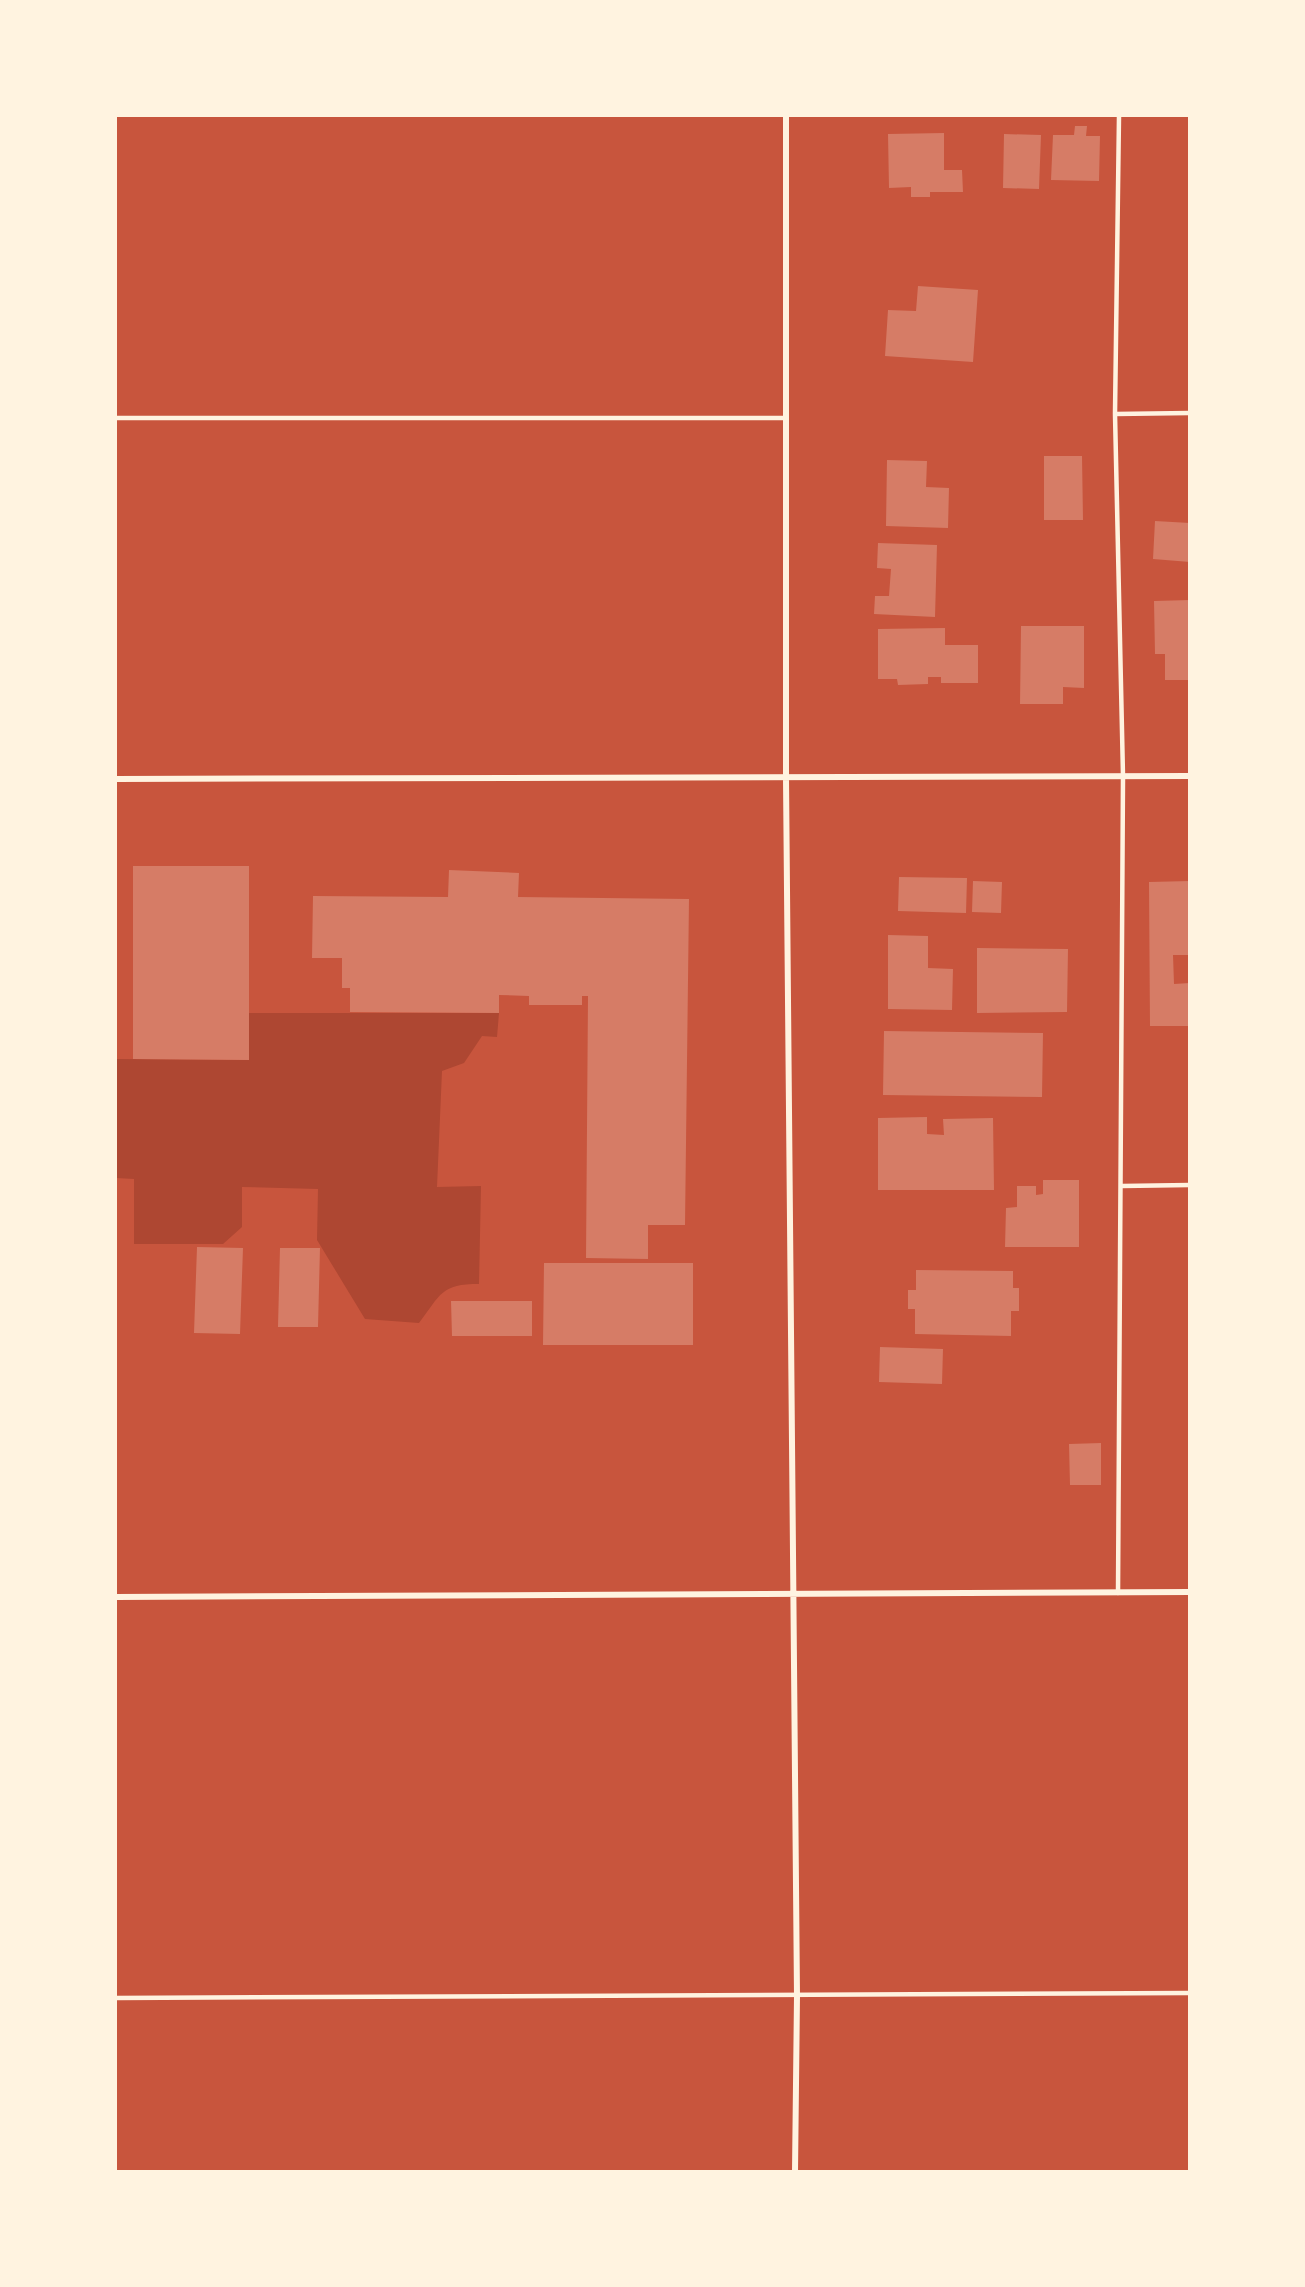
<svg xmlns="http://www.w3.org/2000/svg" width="1305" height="2287" viewBox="0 0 1305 2287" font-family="Rubik,sans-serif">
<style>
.green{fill:#ae4732}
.building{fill:#d67c66}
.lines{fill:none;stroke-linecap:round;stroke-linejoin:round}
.service{stroke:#fff3e0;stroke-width:4.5}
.minor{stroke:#fff3e0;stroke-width:6}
</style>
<rect width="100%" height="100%" fill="#c8553d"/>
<path class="green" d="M249 1013H499L497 1037 482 1036 464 1063 442 1071 437 1187 481 1186 479 1284C441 1284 441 1294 419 1323L365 1319 317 1240 318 1189 242 1187V1227L223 1244H134V1179L116 1178V1059L249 1060Z"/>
<path class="building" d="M1075 126H1087L1086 136H1100L1099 181 1051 180 1053 135H1074Z
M944 133V170H962L963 192H930V197H911V187L889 188 888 134Z
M1004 134 1041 135 1039 189 1003 188Z
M918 286 978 290 973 362 885 356 888 310 916 311Z
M1044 456H1082L1083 520H1044Z
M887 460 927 461 926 487 949 488 948 528 886 526Z
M1155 521 1190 523V562L1153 559Z
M878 543 937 545 935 617 874 614 875 596H889L891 569 877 568Z
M1190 600V680H1165V654H1155L1154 601Z
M1021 626H1084V688L1063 687V704H1020Z
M945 628V645H978V683H941V677H928V684L898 685 897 679H878V629Z
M133 866H249V1060L133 1059Z
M449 870 519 873 518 897 689 899 685 1225H648V1259L586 1258 588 996H582V1005H529V996L499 995V1013L350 1012V988H342V958H312L313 896 448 897Z
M899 877 967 878 966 913 898 911Z
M973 881 1002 882 1001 913 972 912Z
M1190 881V955H1173L1174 984 1190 983V1026H1150L1149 882Z
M888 935 928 936V968L953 969 952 1010 888 1009Z
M977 948 1068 949 1067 1012 977 1013Z
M884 1031 1043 1033 1042 1097 883 1095Z
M927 1117V1134L944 1135 943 1119 993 1118 994 1190H878V1118Z
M1043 1180H1079V1247H1005L1006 1208 1017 1207V1186H1036V1195L1043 1194Z
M197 1247 243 1248 240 1334 194 1333Z
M280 1248H320L318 1327H278Z
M544 1263H693V1345H543Z
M916 1270 1013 1271V1288H1019V1311H1011V1336L915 1334V1309H908V1290H916Z
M451 1301H532V1336H452Z
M880 1347 943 1349 942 1384 879 1382Z
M1101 1443V1485H1070L1069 1444Z"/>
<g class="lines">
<path class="service" d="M1115 414 1190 413
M116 418H786
M1122 1186 1190 1185
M1118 1593 1123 776 1115 414 1119 116
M116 1998 1190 1993"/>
<path class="minor" d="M786 116V779L797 1996 795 2172
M116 779 1190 776
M116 1597 1190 1592"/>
</g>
<rect width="1305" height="2287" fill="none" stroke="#fff3e0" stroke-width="234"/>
</svg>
